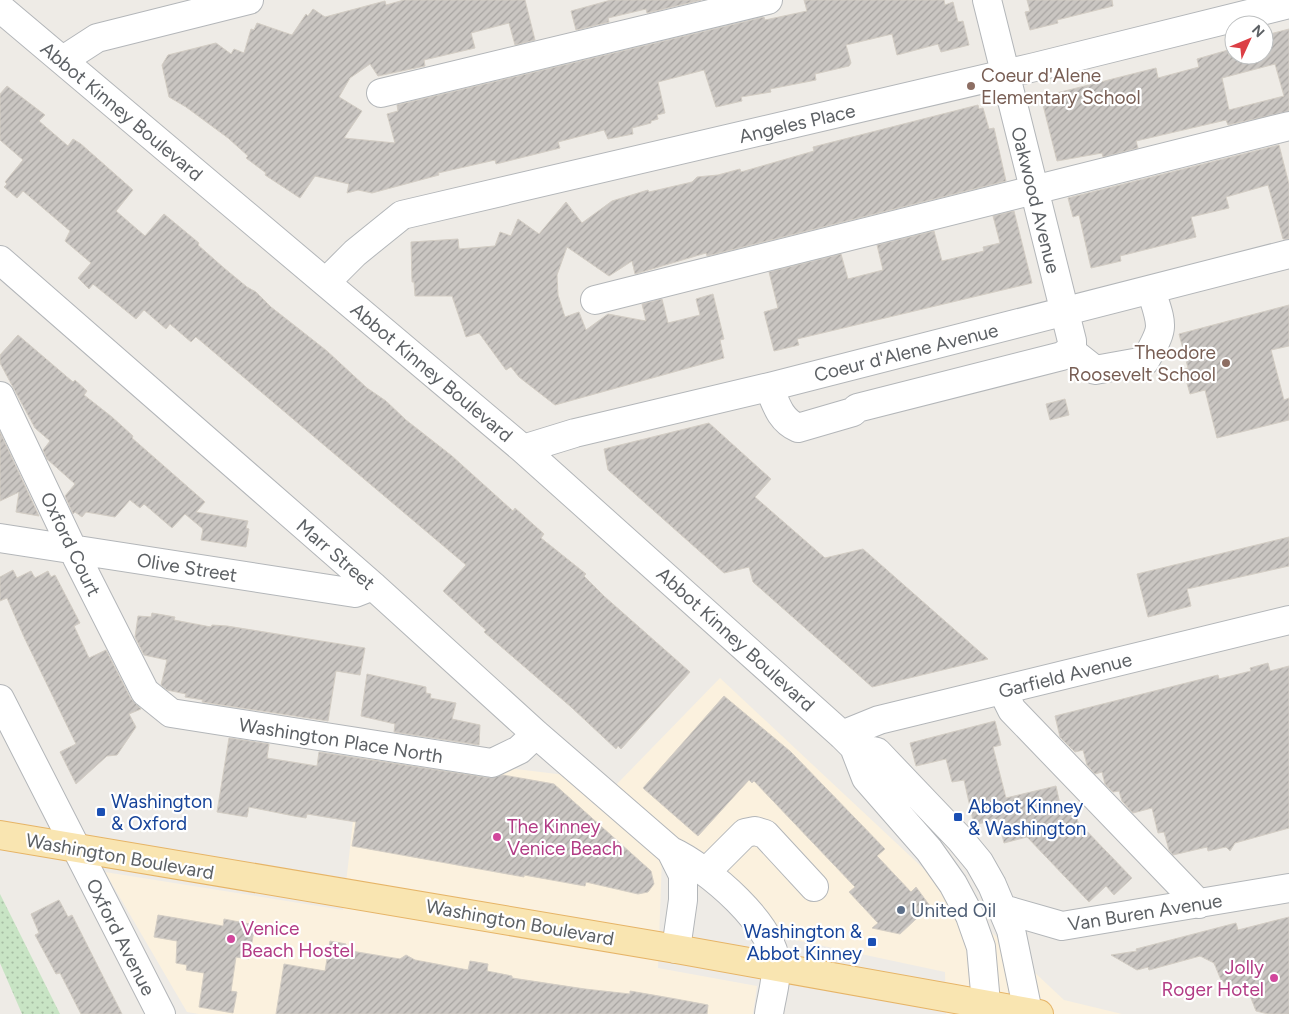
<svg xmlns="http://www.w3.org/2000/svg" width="1289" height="1014" viewBox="0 0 1289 1014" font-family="Figtree,sans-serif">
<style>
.commercial{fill:#fbf1de}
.grass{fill:url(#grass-dots)}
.building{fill:url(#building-hatch);stroke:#d3cdc4;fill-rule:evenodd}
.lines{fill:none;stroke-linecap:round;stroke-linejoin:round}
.minor-casing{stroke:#b3b6b9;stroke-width:30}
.major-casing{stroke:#e6b467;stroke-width:30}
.minor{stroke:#fff;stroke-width:28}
.major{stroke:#f9e5b1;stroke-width:28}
.education-dot{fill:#8d6e63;stroke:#fff;stroke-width:2}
.transit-dot{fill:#1a4fb4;stroke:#fff;stroke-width:2}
.hotel-dot{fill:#d1479c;stroke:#fff;stroke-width:2}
.service-dot{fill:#5c6f8a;stroke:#fff;stroke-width:2}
.labels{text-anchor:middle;stroke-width:4.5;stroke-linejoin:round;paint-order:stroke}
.education-label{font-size:19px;fill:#785e54;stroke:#fff;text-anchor:start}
.street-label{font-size:19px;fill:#5d6165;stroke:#fff}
.transit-label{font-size:19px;fill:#164399;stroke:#fff;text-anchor:start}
.hotel-label{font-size:19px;fill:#b23c85;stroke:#fff;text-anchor:start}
.service-label{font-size:19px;fill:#4e5e75;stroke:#fff;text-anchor:start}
</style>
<defs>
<pattern id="grass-dots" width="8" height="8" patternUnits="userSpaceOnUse" patternTransform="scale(1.25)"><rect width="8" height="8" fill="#c8e4c4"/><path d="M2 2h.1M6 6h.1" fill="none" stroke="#a6bca3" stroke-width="1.8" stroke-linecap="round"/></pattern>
<pattern id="building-hatch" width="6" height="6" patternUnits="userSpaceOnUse" patternTransform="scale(1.25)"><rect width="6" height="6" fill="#cac6c2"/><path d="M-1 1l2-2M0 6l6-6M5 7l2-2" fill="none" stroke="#a7a4a1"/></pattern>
</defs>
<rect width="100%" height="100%" fill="#eeebe6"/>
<path class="commercial" d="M720 678 1064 1000 1122 1014H946L945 972 786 938 616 785Z
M361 750 565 775 662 857 658 968 757 986 753 1014H199L187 1012 105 872 343 910Z"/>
<path class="grass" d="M0 894 60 1014H22L0 963Z"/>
<path class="building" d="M404 0H525L535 40 515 45 509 23 471 33 475 48 424 60 425 66 378 76 370 64 350 78 339 97 362 111 344 138 395 143 387 114 398 111 397 105 764 17 765 20 807 11 804 0H944L945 5 953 2 958 22 963 21 969 45 941 52 938 44 897 55 892 34 846 45 851 63 849 66 815 74 816 80 770 89 771 92 741 97 742 101 716 107 704 70 658 82 665 113 657 115 658 119 651 121V123L632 128 633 134 608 139 604 130 558 142 560 148 496 164 495 160 438 173 439 175 372 193 358 190 347 193 349 184 315 176 300 198 265 175 266 173 246 158 248 156 228 138 186 107 169 97 162 65 168 55 216 43 231 54 234 49 244 53 251 29 254 30 257 23 292 35 306 14 308 16 313 9 325 17 385 1 386 5Z
M611 0H701L647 13 646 9 608 18 609 22 576 30 571 11Z
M1027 0H1112L1113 6 1057 20 1058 23 1030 30 1025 12 1030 11Z
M1289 29V111L1228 125 1226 120 1136 141 1138 148 1103 157 1102 153 1057 161 1041 97 1156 68 1158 78 1199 67 1197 59 1228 50 1229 55H1264V42L1272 40 1270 34ZM1275 64 1284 96 1229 110 1222 78Z
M7 86 45 115 39 121 68 146 73 139 81 144 133 190 116 211 145 236 164 214 199 243 198 245 224 268 247 287 256 292 271 307 327 351 367 388 386 401 406 420 452 456 513 511 515 508 544 534 541 538 586 574 584 576 605 597 690 672 621 749 618 746 616 749 571 707 484 632 486 630 479 624 443 591 466 565 196 337 191 342 170 324 166 329 144 310 136 319 93 284 89 289 78 278 91 263 65 241 70 231 23 191 17 198 4 187 7 184 5 182 23 160 0 140V94Z
M978 105 979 109 983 108 989 129 994 128 1006 181 707 256 706 253 635 274 632 261 609 276 567 247 557 275 558 295 565 317 579 312 586 330 608 314 646 321 642 304 662 299 668 323 700 315 696 299 713 294 724 339 720 340 724 358 555 405 519 377 511 367 506 370 479 333 466 337 452 296H415L414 282H412L411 242 458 239 459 249 495 246 500 232 511 236 518 219 539 234 566 202 582 223 612 201 648 190 649 192 692 182 697 177 718 175 740 169 741 172 814 151 813 147Z
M1279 145 1289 184V239H1283L1268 185 1226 197 1229 208 1191 217 1196 237 1120 256 1121 261 1091 268 1079 215 1073 217 1068 198Z
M1014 211 1032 283 797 339 799 345 774 351 764 312 778 308 769 272 841 254 848 279 883 270 877 245 934 231 942 261 984 251 983 247 1000 243 993 216Z
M1289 305V346L1271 350 1284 400 1289 398V420L1217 438 1205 390 1190 394 1183 369 1188 368 1179 334Z
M18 335 73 382 75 380 87 391 84 395 112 417 133 436 132 438 205 502 196 512 248 521 246 528 249 529 246 547 201 540 203 529 185 514 172 528 144 504 140 508 130 500 115 517 86 512 82 517 75 512 73 514 65 496 75 484 47 459 43 450 50 441 35 428 0 363V355Z
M1065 399 1069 415 1050 420 1046 404Z
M709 423 771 479 755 497 825 558 863 549 988 659 872 687 753 582 749 567 724 573 608 470 604 449Z
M0 432 39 516 16 512 19 492 0 501Z
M1289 537V566L1187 589 1191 606 1148 617 1137 574Z
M13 570 17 578 31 571 35 578 48 571 51 577 55 575 80 623 74 626 89 658 106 650 131 699 141 709 129 714 136 727 117 755 107 756 76 784 60 752 76 744 24 637 7 598 0 601V577Z
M152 613 175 617 174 620 211 627 212 625 227 626 365 648 360 675 336 671 328 721 202 702 203 700 185 697 186 694 167 690 161 685 167 660 144 655 135 637 138 616 151 617Z
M1268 663 1270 671 1289 666V828L1235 843 1230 851 1226 847 1208 851 1207 847 1173 855 1169 850 1164 832 1158 833 1152 808 1133 813 1122 801 1119 791 1113 792 1105 784 1102 772 1095 774 1087 765 1083 750 1075 752 1060 737 1055 716 1218 675 1219 679 1251 671 1250 668Z
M367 674 426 687V693L431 694 430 698 456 703 452 719 480 725 479 745 394 732 395 724 361 716Z
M724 696 791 752 885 849 877 856 911 892 916 887 930 906 900 934 872 928 878 923 849 892 855 887 754 781 752 783 749 780 698 836 643 788Z
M995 721 1001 745 993 747 1006 798 1056 786 1061 809 1074 806 1078 822 1132 878 1114 895 1106 886 1089 902 1027 837 1004 843 998 819 974 825 964 780 952 782 946 759 916 766 910 743Z
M229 738 269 744 267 758 317 766 319 752 490 778 503 775 554 784 651 871 654 884 648 892 638 894 586 882 585 886 524 875V877L352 846 356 822 307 814 306 818 294 816 249 807 247 817 217 812Z
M59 900 68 917 72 915 122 1014H81L60 973 56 974 35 935 39 933 31 914Z
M158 915 223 926 224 919 255 925 249 959 236 957 231 991 237 992 233 1013 199 1007 204 973 186 970 187 965 176 963 177 941 154 937Z
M1289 917V1014H1268L1256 1011 1249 993 1232 989 1221 980 1214 963 1200 956 1149 970 1148 967 1137 970 1111 955 1137 951 1136 949 1236 923 1238 930Z
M330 941 346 944 345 950 400 959 406 955 415 960 468 970 470 961 488 964 487 971 512 976V978L585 989 630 994V991L676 999 708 1005 707 1014H276L284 964 325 971Z"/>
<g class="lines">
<g class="minor-casing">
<path id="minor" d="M0 8 523 449 842 735 854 747 866 778 929 850 953 884 970 916 981 947 986 1003
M63 60 97 38 249 0
M381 93 768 0
M0 260 373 586 536 734 671 851C706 867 778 926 776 969 776 984 771 999 769 1014
M326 282 355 253 402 215 1035 67 1289 4
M595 300 1289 126
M1071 351 1095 370 1145 361C1165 326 1163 328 1151 290
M769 387C776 404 780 420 798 428L853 412 857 408 1062 356 1072 349V341L987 0
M0 396 73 550 145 692 171 713 492 763 519 750 536 734
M523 449 575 433 769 387 1289 254
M0 538 355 593 373 586
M1002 690 1012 710 1199 904
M0 699 161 1014
M842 735 879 720 1289 620
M854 747 877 752 960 839 979 862 992 885 1011 930 1028 1012
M671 851 683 875V900L676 949
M706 872 745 833 755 831 765 834 814 887
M1003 909 1062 926 1289 888"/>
</g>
<g class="major-casing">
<path id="major" d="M0 835 676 949 1039 1014"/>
</g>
<use href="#minor" class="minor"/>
<use href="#major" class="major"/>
</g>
<g class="education-dot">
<circle cx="971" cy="86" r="5"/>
<circle cx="1226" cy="363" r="5"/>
</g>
<g class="transit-dot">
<rect x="96" y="807" width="10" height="10" rx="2.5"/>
<rect x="953" y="812" width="10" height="10" rx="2.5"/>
<rect x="867" y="937" width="10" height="10" rx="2.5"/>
</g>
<g class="hotel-dot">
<circle cx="497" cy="837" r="5"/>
<circle cx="231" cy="939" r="5"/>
<circle cx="1274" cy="978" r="5"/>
</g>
<circle class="service-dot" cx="901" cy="910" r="5"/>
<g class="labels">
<g class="education-label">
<text x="981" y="82">Coeur d'Alene<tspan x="981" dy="22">Elementary School</tspan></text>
<text x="1216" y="359" text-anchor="end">Theodore<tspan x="1216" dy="22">Roosevelt School</tspan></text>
</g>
<g class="street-label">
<text transform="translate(122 111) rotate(40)" y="7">Abbot Kinney Boulevard</text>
<text transform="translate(797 123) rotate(-13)" y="7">Angeles Place</text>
<text transform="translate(1036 200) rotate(76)" y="7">Oakwood Avenue</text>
<text transform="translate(906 352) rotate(-14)" y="7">Coeur d'Alene Avenue</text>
<text transform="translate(432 372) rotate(40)" y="7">Abbot Kinney Boulevard</text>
<text transform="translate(71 544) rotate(64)" y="7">Oxford Court</text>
<text transform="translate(336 554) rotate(41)" y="7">Marr Street</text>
<text transform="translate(187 567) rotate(9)" y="7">Olive Street</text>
<text transform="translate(736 639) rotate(42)" y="7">Abbot Kinney Boulevard</text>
<text transform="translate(1065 675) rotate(-14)" y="7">Garfield Avenue</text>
<text transform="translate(341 740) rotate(9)" y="7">Washington Place North</text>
<text transform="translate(120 856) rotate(10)" y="7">Washington Boulevard</text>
<text transform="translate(1145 912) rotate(-9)" y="7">Van Buren Avenue</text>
<text transform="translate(520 922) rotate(10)" y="7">Washington Boulevard</text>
<text transform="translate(121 937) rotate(63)" y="7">Oxford Avenue</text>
</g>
<g class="transit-label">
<text x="111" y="808">Washington<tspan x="111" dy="22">&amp; Oxford</tspan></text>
<text x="968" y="813">Abbot Kinney<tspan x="968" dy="22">&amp; Washington</tspan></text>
<text x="862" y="938" text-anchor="end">Washington &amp;<tspan x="862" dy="22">Abbot Kinney</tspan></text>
</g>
<g class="hotel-label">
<text x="507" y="833">The Kinney<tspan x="507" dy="22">Venice Beach</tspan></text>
<text x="241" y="935">Venice<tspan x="241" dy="22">Beach Hostel</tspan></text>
<text x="1264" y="974" text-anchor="end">Jolly<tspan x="1264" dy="22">Roger Hotel</tspan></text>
</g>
<g class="service-label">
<text x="911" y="917">United Oil</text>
</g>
</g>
<g transform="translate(1249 40) rotate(46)"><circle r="24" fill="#ffffff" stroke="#bec0c1"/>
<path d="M0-4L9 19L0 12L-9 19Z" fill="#dc3f45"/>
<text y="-8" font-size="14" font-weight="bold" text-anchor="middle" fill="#5d6165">N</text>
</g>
</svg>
